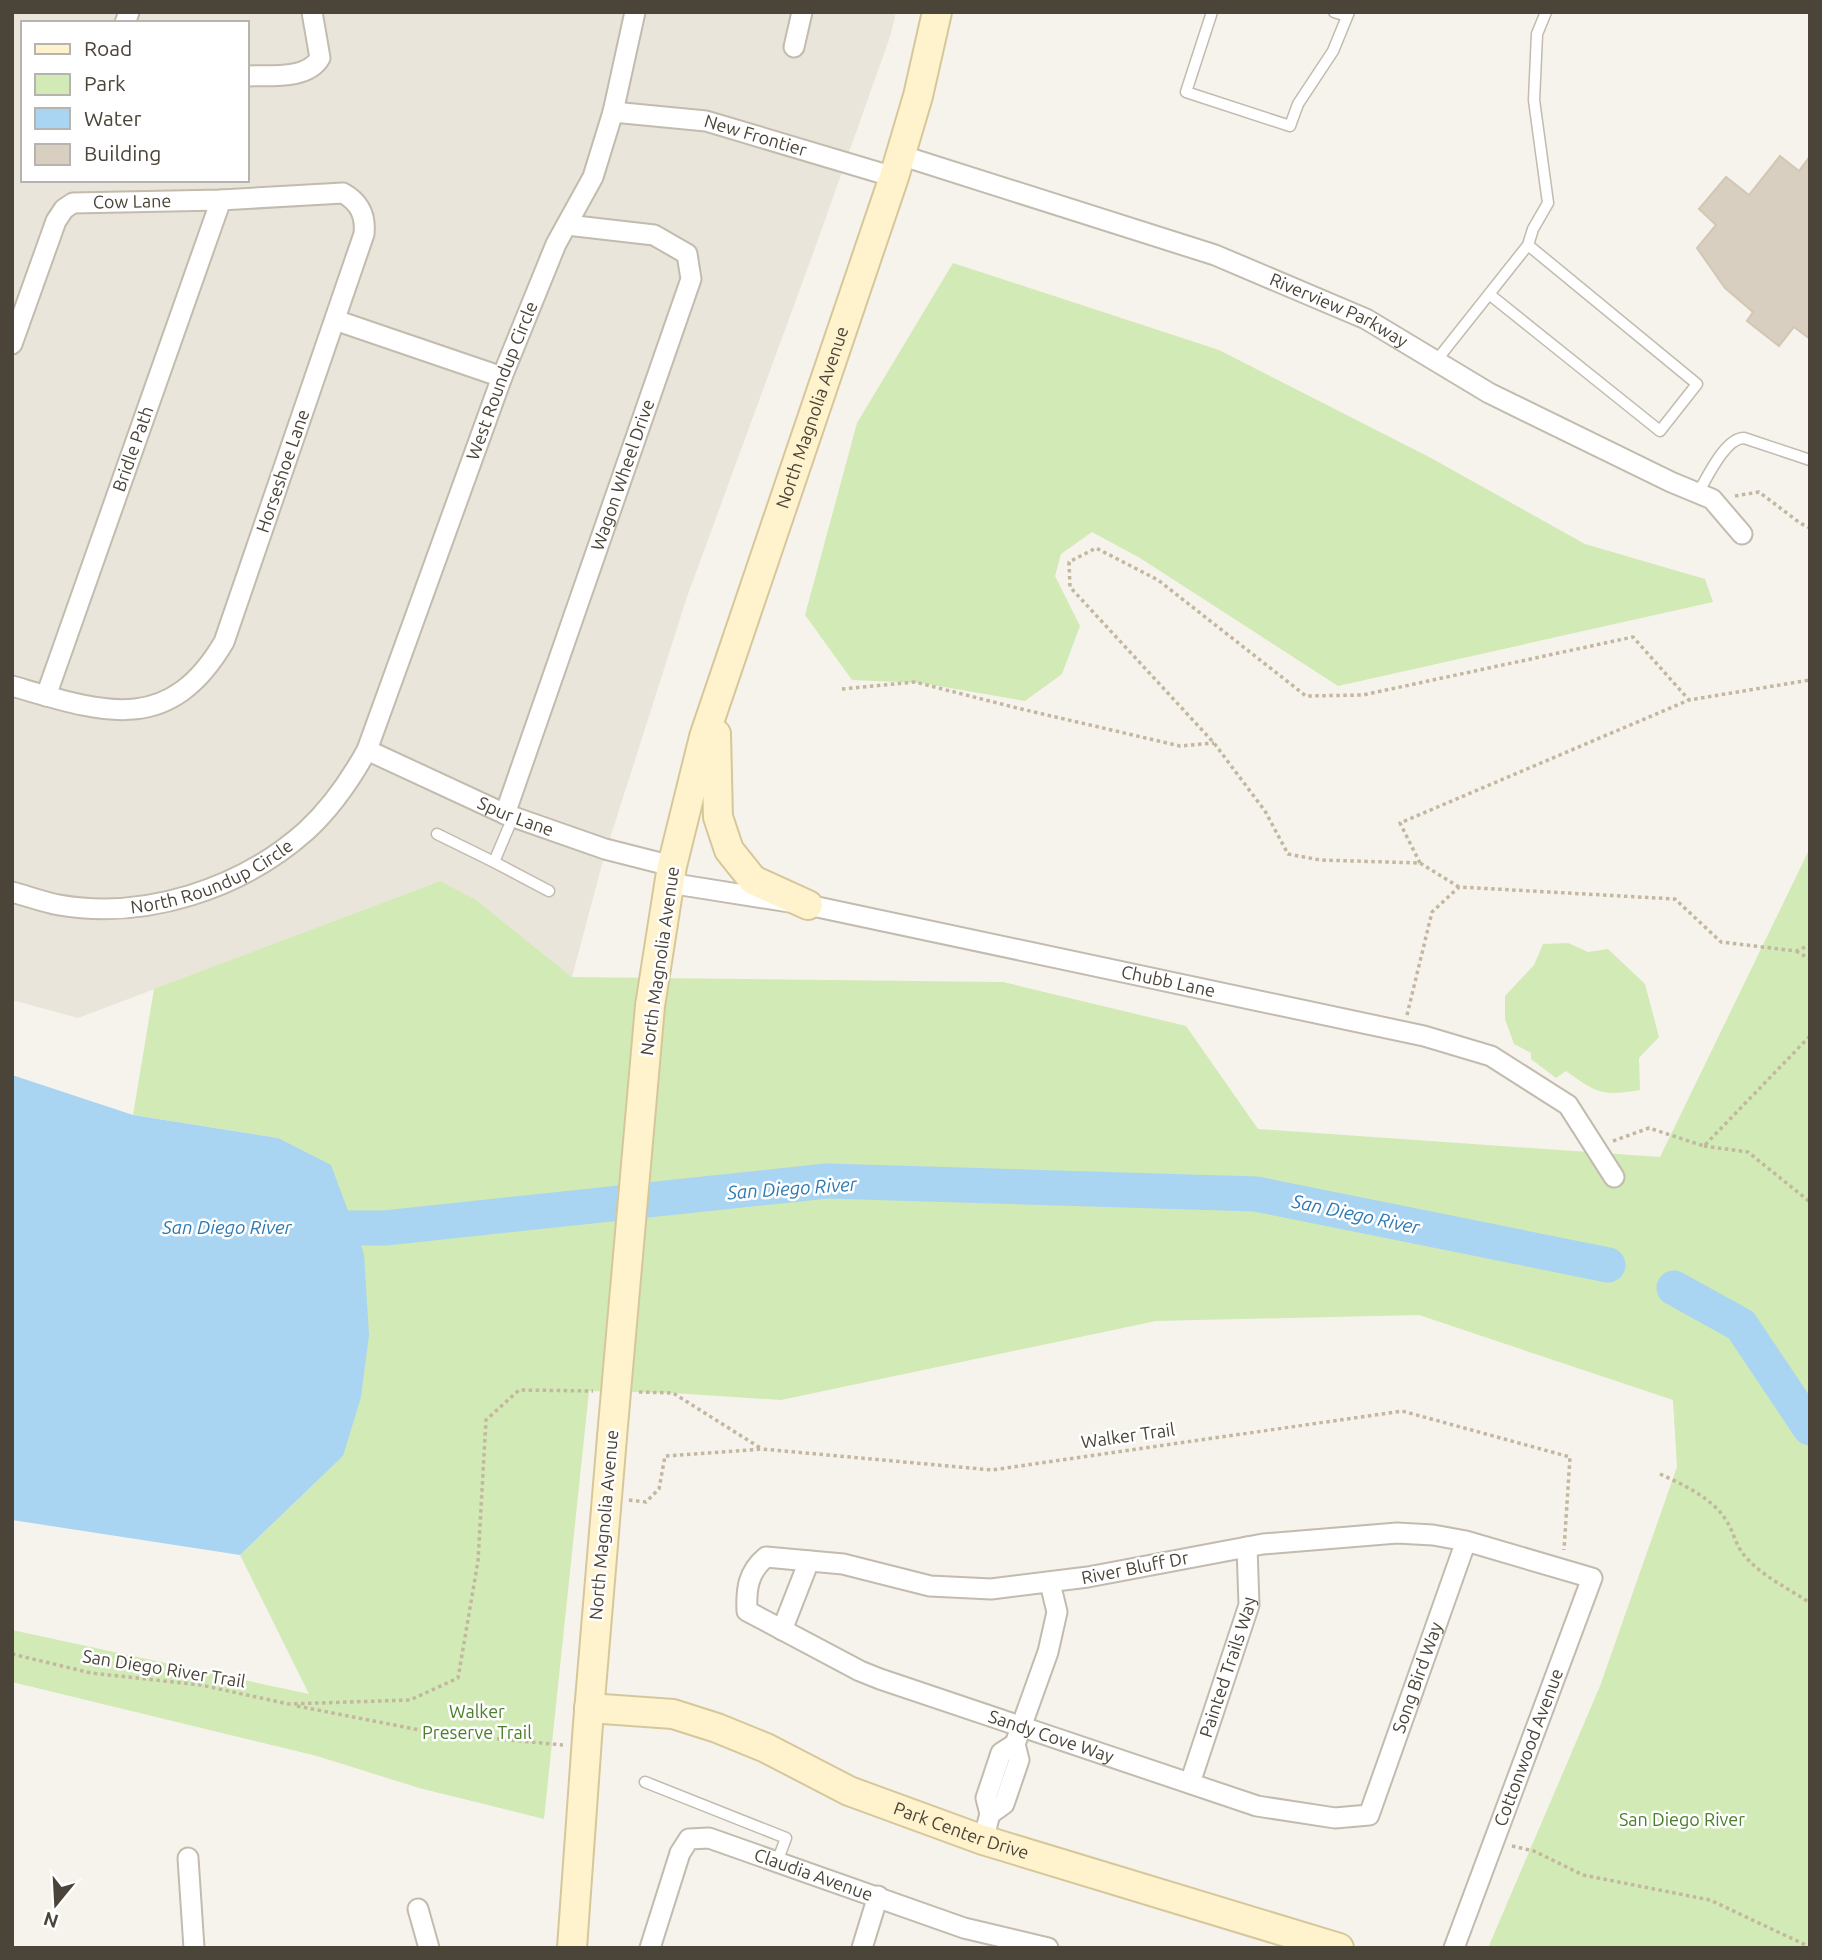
<svg xmlns="http://www.w3.org/2000/svg" width="1822" height="1960" viewBox="0 0 1822 1960" font-family="Ubuntu,sans-serif">
<style>
.residential{fill:#eae5da;fill-rule:evenodd}
.green{fill:#d2eab5}
.water{fill:#a9d4f2}
.lines{fill:none;stroke-linecap:round;stroke-linejoin:round}
.river{stroke:#a9d4f2;stroke-width:35}
.building{fill:#d8cfc1;stroke:#d3c7b4;stroke-width:2}
.lane-casing{stroke:#c2bbae;stroke-width:13}
.street-casing{stroke:#c2bbae;stroke-width:23}
.secondary-casing{stroke:#d6c79b;stroke-width:32}
.path{stroke:#c4b79f;stroke-width:3.5;stroke-dasharray:3.5 3.5;stroke-linecap:butt}
.lane{stroke:#fff;stroke-width:10}
.street{stroke:#fff;stroke-width:19}
.secondary{stroke:#fff3cd;stroke-width:28}
.secondary-bridge-casing{stroke:#d6c79b;stroke-width:32;stroke-linecap:butt}
.secondary-bridge{stroke:#fff3cd;stroke-width:28}
.labels{text-anchor:middle;stroke-width:5;stroke-linejoin:round;paint-order:stroke}
.street-label{font-size:18px;fill:#4b4439;stroke:#fff}
.park-label{font-size:18px;fill:#4a7f2a;stroke:#fff}
.water-label{font-size:19px;font-style:italic;fill:#2e7ab2;stroke:#fff}
</style>
<rect width="100%" height="100%" fill="#f6f3ec"/>
<path class="residential" d="M12 12H896L891 34 815 248 687 597 604 857 572 977 475 899 440 881 78 1018 12 1000ZM23 23H247V180H23Z"/>
<path class="green" d="M953 263 1219 350 1431 458 1585 544 1705 579 1713 602 1338 686 1140 558 1092 532 1061 554 1055 576 1080 626 1062 674 1025 701 921 683 852 680 805 615 857 423Z
M1810 848V1948H1488L1600 1686 1677 1467 1673 1400 1419 1315 1156 1321 781 1400 673 1393 589 1391 544 1819 419 1788 317 1756 12 1682V1630L309 1694 240 1555 343 1456 278 1138 133 1115 154 989 440 881 475 899 572 977 1003 982 1186 1026 1258 1129 1660 1157Z
M1568 943 1588 952 1608 949 1645 984 1659 1037 1639 1058 1640 1090C1602 1096 1598 1094 1566 1071L1556 1078 1531 1059V1053L1514 1044 1505 1019V996L1534 965 1543 944Z"/>
<path class="water" d="M12 1075 133 1115 278 1138 331 1165 364 1254 369 1335 361 1397 343 1456 240 1555 12 1520Z"/>
<g class="lines">
<path class="river" d="M306 1228H385L827 1181 1256 1194 1608 1265
M1674 1288 1741 1325 1810 1428"/>
</g>
<path class="building" d="M1780 156 1799 171 1810 156V339L1794 327 1779 346 1747 321 1753 312 1725 288 1697 248 1716 225 1699 209 1726 177 1749 195Z"/>
<g class="lines">
<g class="lane-casing">
<path id="lane" d="M1212 12 1186 92 1290 126 1298 104 1333 51 1349 12
M1334 12 1347 16
M1528 245 1533 229 1548 203 1534 100 1537 34 1546 12
M1436 361 1528 245 1697 384 1660 431 1489 294
M1698 493C1707 478 1725 438 1744 438L1810 460
M437 834 494 862 513 817
M494 862 549 891
M645 1782 786 1838 777 1862"/>
</g>
<g class="street-casing">
<g id="street">
<path d="M125 23 129 12"/>
<path d="M794 47 802 12"/>
<path d="M247 76C270 75 307 80 320 58L312 12"/>
<path id="s1" d="M613 112 706 121 894 177"/>
<path id="s2" d="M900 155 1215 255 1366 319 1489 393 1671 482 1712 499 1742 534"/>
<path d="M335 320 502 377"/>
<path id="s3" d="M12 344 56 221 64 209 73 203 221 200 343 193C359 202 366 215 364 234L224 642C168 737 102 712 12 686"/>
<path id="s4" d="M46 696 221 200"/>
<path id="s5" d="M367 750 505 814 605 849 672 866"/>
<path id="s6" d="M505 814 691 279 687 254 654 235 567 225"/>
<path id="s7" d="M669 883 808 905 1424 1036 1491 1056 1568 1105 1614 1177"/>
<path id="s8" d="M12 892C27 896 43 902 59 905 145 920 241 889 306 831 330 809 351 779 367 750L502 377 556 244 593 177 613 112 635 12"/>
<path d="M782 1630 809 1561"/>
<path d="M1015 1744 1048 1652 1057 1612 1050 1583"/>
<path id="s9" d="M1190 1783 1249 1605 1247 1547"/>
<path d="M990 1814 1004 1804 1019 1760 1015 1744"/>
<path d="M983 1840 990 1814 986 1798 1001 1753 1015 1744"/>
<path d="M188 1858 194 1948"/>
<path d="M418 1909 429 1948"/>
<path id="s10" d="M650 1948 680 1853 689 1839 709 1838 964 1928 1048 1948"/>
<path d="M862 1948 878 1896"/>
<path id="s11" d="M1454 1948 1592 1578 1466 1541 1433 1535 1397 1533 1263 1544 1088 1577 991 1589 930 1586 843 1564 766 1557C748 1572 746 1589 747 1611L860 1671 880 1679 1257 1806 1335 1818 1369 1815 1466 1541"/>
</g>
</g>
<g class="secondary-casing">
<g id="secondary">
<path d="M716 734 718 817 729 850 753 880 808 905"/>
<path id="s12" d="M650 1006 672 866 704 737 894 177 918 96 937 12"/>
<path id="s13" d="M589 1708 673 1714 717 1728 766 1748 849 1791 983 1840 1339 1948"/>
<path d="M572 1948 588 1724 612 1437"/>
</g>
</g>
<path class="path" d="M1735 496 1759 492 1800 523 1810 528
M842 689 915 682 1017 708 1180 746 1214 743
M1420 863 1400 823 1689 700 1810 680
M1459 887 1420 863 1320 860 1288 854 1265 811 1214 743 1070 587 1069 562 1096 548 1158 580 1306 696 1363 695 1633 637 1689 700
M1796 951 1810 959
M1407 1015 1432 912 1459 887 1675 899 1721 942 1796 951 1810 945
M1613 1141 1649 1128 1704 1146 1810 1036
M1704 1146 1748 1152 1810 1202
M639 1392 673 1393 762 1449
M1660 1474C1686 1486 1715 1499 1729 1525 1734 1535 1737 1547 1744 1555 1761 1576 1788 1588 1810 1603
M629 1500 646 1502 659 1489 665 1456 762 1449 992 1470 1402 1411 1570 1457 1564 1550
M12 1654 91 1673 201 1685 288 1704 410 1700 458 1678 478 1561 486 1420 519 1390 593 1391
M297 1706 435 1733 563 1745
M1512 1846 1534 1851 1583 1875 1710 1900 1810 1947"/>
<use href="#lane" class="lane"/>
<use href="#street" class="street"/>
<use href="#secondary" class="secondary"/>
<g class="secondary-bridge-casing">
<path id="secondary-bridge" d="M612 1437 650 1006"/>
</g>
<use href="#secondary-bridge" class="secondary-bridge"/>
</g>
<g class="labels">
<g class="street-label">
<text dy="6" stroke="none"><textPath href="#s1" startOffset="145">New Frontier</textPath></text>
<text dy="6" stroke="none"><textPath href="#s3" startOffset="215">Cow Lane</textPath></text>
<text dy="6" stroke="none"><textPath href="#s2" startOffset="466">Riverview Parkway</textPath></text>
<text dy="6" stroke="none"><textPath href="#s8" startOffset="810">West Roundup Circle</textPath></text>
<text dy="6" stroke="none"><textPath href="#s12" startOffset="612">North Magnolia Avenue</textPath></text>
<text dy="6" stroke="none"><textPath href="#s4" startOffset="262">Bridle Path</textPath></text>
<text transform="translate(283 471) rotate(-71)" y="6">Horseshoe Lane</text>
<text dy="6" stroke="none"><textPath href="#s6" startOffset="359">Wagon Wheel Drive</textPath></text>
<text dy="6" stroke="none"><textPath href="#s5" startOffset="163">Spur Lane</textPath></text>
<text dy="6" stroke="none"><textPath href="#s8" startOffset="208">North Roundup Circle</textPath></text>
<text transform="translate(660 961) rotate(-82)" y="6">North Magnolia Avenue</text>
<text dy="6" stroke="none"><textPath href="#s7" startOffset="509">Chubb Lane</textPath></text>
<text transform="translate(1128 1436) rotate(-8)" y="6">Walker Trail</text>
<text transform="translate(604 1525) rotate(-85)" y="6">North Magnolia Avenue</text>
<text transform="translate(1135 1568) rotate(-11)" y="6">River Bluff Dr</text>
<text dy="6" stroke="none"><textPath href="#s9" startOffset="122">Painted Trails Way</textPath></text>
<text transform="translate(164 1669) rotate(9)" y="6">San Diego River Trail</text>
<text dy="6" stroke="none"><textPath href="#s11" startOffset="2100">Song Bird Way</textPath></text>
<text dy="6" stroke="none"><textPath href="#s11" startOffset="1624">Sandy Cove Way</textPath></text>
<text dy="6" stroke="none"><textPath href="#s11" startOffset="214">Cottonwood Avenue</textPath></text>
<text dy="6" stroke="none"><textPath href="#s13" startOffset="396">Park Center Drive</textPath></text>
<text dy="6" stroke="none"><textPath href="#s10" startOffset="247">Claudia Avenue</textPath></text>
</g>
<g class="park-label">
<text x="477" y="1718">Walker<tspan x="477" dy="21">Preserve Trail</tspan></text>
<text x="1682" y="1826">San Diego River</text>
</g>
<g class="water-label">
<text transform="translate(792 1188) rotate(-4)" y="7">San Diego River</text>
<text transform="translate(1356 1214) rotate(12)" y="7">San Diego River</text>
<text x="227" y="1234">San Diego River</text>
</g>
</g>
<rect width="1822" height="1960" fill="none" stroke="#4b4439" stroke-width="28"/>
<rect x="21" y="21" width="228" height="161" fill="#ffffff" stroke="#b7b4b0" stroke-width="2"/>
<rect x="35" y="44" width="35" height="10" fill="#fff3cd" stroke="#b7b4b0" stroke-width="2"/>
<text x="84" y="56" font-size="21" fill="#4b4439">Road</text>
<rect x="35" y="74" width="35" height="21" fill="#d2eab5" stroke="#b7b4b0" stroke-width="2"/>
<text x="84" y="91" font-size="21" fill="#4b4439">Park</text>
<rect x="35" y="108" width="35" height="21" fill="#a9d4f2" stroke="#b7b4b0" stroke-width="2"/>
<text x="84" y="126" font-size="21" fill="#4b4439">Water</text>
<rect x="35" y="144" width="35" height="21" fill="#d8cfc1" stroke="#b7b4b0" stroke-width="2"/>
<text x="84" y="161" font-size="21" fill="#4b4439">Building</text>
<g transform="translate(56 1904) rotate(198)" stroke="#ffffff" stroke-width="5" paint-order="stroke">
<path d="M0-5L12 26L0 18L-12 26Z" fill="#4b4439"/>
<text y="-10" font-size="19" font-weight="bold" text-anchor="middle" fill="#4b4439">N</text>
</g>
</svg>
